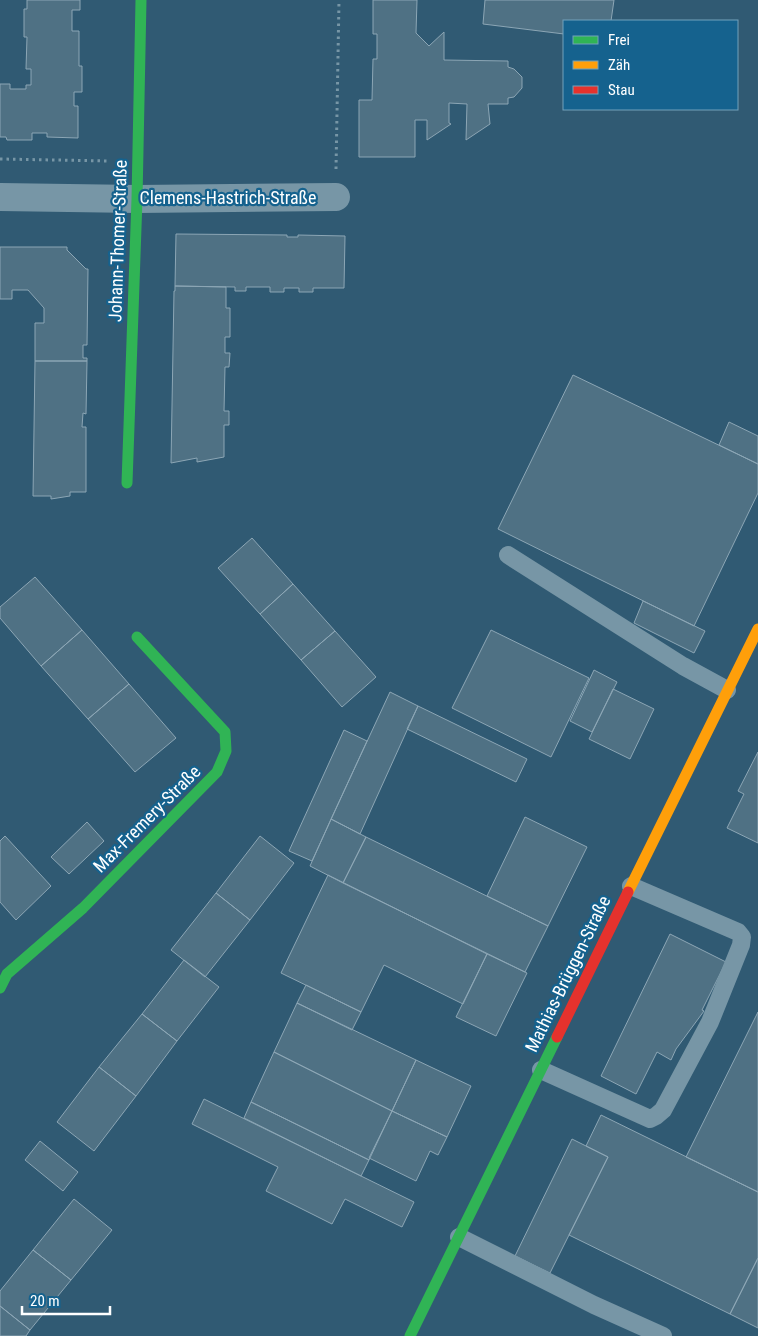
<svg xmlns="http://www.w3.org/2000/svg" width="758" height="1336" viewBox="0 0 758 1336" font-family="'Roboto Condensed',sans-serif">
<style>
.building{fill:#4f7184;stroke:#8ca6b5}
.lines{fill:none;stroke-linecap:round;stroke-linejoin:round}
.path{stroke:#7796a6;stroke-width:3;stroke-dasharray:2.5 4;stroke-linecap:butt}
.lane{stroke:#7796a6;stroke-width:18}
.street{stroke:#7796a6;stroke-width:28}
.fast{stroke:#30b455;stroke-width:11}
.slow{stroke:#ff9f0a;stroke-width:11}
.jam{stroke:#e5322d;stroke-width:11}
.labels{text-anchor:middle;stroke-width:4.5;stroke-linejoin:round;paint-order:stroke}
.street-label{font-size:18px;fill:#fff;stroke:#15628e}
</style>
<rect width="100%" height="100%" fill="#305a73"/>
<path class="building" d="M27 0H80V10H72V31H79V66H82V92H74V106H78V138L47 137V133H32V140H7L6 137H0V84H10V89H26V85H31V69H26L27 37H24V9H27Z
M373 0H417L416 33 429 46 444 32V60L508 61V67L514 69 522 77V88L514 97 508 98V104H488L490 124 466 140 467 104 449 103V123L451 124 427 140V120H415V157H359V100H372L373 59H377V34H373Z
M485 0H614L611 21H564V34L483 24Z
M176 234 287 235V237H298V235L345 236 344 288H313V292H299V288H284V292H270V287H246V291H235V287L175 286Z
M0 247H67V250L86 269H88L87 345H83V358H87V361H35V323H44V308L28 290H12V299H0Z
M175 286 226 287V308H230V337H225V353H230L229 367H225L224 411H229V425H224V457L197 462V458L171 463 174 291H175Z
M35 361H87L86 414 83 413 82 427H86V492H70V496L51 499V496H33Z
M573 375 758 464V493L694 626 498 529Z
M729 422 758 436V464L719 445Z
M252 538 293 584 260 614 218 568Z
M35 577 82 630 41 666 0 618V607Z
M293 584 335 631 301 660 260 614Z
M643 601 705 631 694 653 634 623Z
M82 630 129 684 88 719 41 666Z
M491 630 589 678 551 757 452 708Z
M335 631 376 677 342 707 301 660Z
M594 670 617 682 592 732 570 721Z
M129 684 176 738 135 772 88 719Z
M613 689 654 709 630 759 589 739Z
M390 692 418 706 360 834 331 819Z
M418 706 527 759 516 782 407 729Z
M344 730 367 741 312 861 289 851Z
M758 752V843L727 828 744 794 738 791Z
M525 817 587 847 548 926 487 896Z
M331 819 366 837 343 883 310 866Z
M87 822 104 841 69 874 51 857Z
M5 836 51 886 16 920 0 902V841Z
M260 836 294 863 250 920 216 893Z
M366 837 548 926 525 972 343 883Z
M328 875 487 954 463 1004 384 965 361 1012 281 973Z
M216 893 250 920 205 977 171 950Z
M670 934 726 962 702 1010 704 1011 676 1049 671 1060 657 1052 636 1094 601 1076Z
M487 954 527 973 496 1036 456 1017Z
M184 960 219 987 177 1041 142 1014Z
M306 985 361 1012 352 1030 297 1003Z
M297 1003 416 1060 392 1111 274 1052Z
M758 1012V1192L686 1157Z
M142 1014 177 1041 136 1096 99 1067Z
M274 1052 392 1111 369 1160 251 1102Z
M416 1060 471 1086 447 1137 392 1111Z
M99 1067 136 1096 94 1151 57 1122Z
M204 1099 414 1202 402 1227 345 1199 332 1224 266 1191 278 1167 192 1124Z
M251 1102 369 1160 361 1176 244 1118Z
M392 1111 447 1137 438 1155 430 1151 416 1181 369 1158Z
M601 1115 758 1192V1258L730 1314 569 1235 608 1157 586 1146Z
M572 1139 608 1157 550 1273 515 1256Z
M40 1141 78 1172 63 1191 25 1160Z
M74 1199 112 1230 71 1280 33 1250Z
M33 1250 71 1280 30 1330 0 1306V1291Z
M758 1258V1328L730 1314Z
M0 1306 30 1330 26 1336H0Z"/>
<g class="lines">
<path class="path" d="M0 159 109 161
M336 169 339 0"/>
<path class="lane" d="M508 555 683 666 727 690
M541 1070 650 1119 656 1116 663 1110 710 1022 741 945 742 937 738 932 631 886
M459 1237 594 1305 663 1336"/>
<path class="street" d="M0 197 137 199 336 197"/>
<path class="fast" d="M127 483 137 199 141 0
M0 988 7 974 83 908 217 772 226 751 225 732 137 637
M410 1336 557 1037"/>
<path class="slow" d="M628 892 758 629"/>
<path class="jam" d="M557 1037 628 892"/>
</g>
<g class="labels">
<g class="street-label">
<text x="228" y="204">Clemens-Hastrich-Straße</text>
<text transform="translate(118 241) rotate(-88)" y="6">Johann-Thomer-Straße</text>
<text transform="translate(147 819) rotate(-45)" y="6">Max-Fremery-Straße</text>
<text transform="translate(568 974) rotate(-64)" y="6">Mathias-Brüggen-Straße</text>
</g>
</g>
<rect x="563" y="20" width="175" height="90" fill="#15628e" stroke="#73a1bb"/>
<rect x="573" y="36" width="25" height="8" fill="#30b455" stroke="#73a1bb"/>
<text x="608" y="45" font-size="15" fill="#ffffff">Frei</text>
<rect x="573" y="61" width="25" height="8" fill="#ff9f0a" stroke="#73a1bb"/>
<text x="608" y="70" font-size="15" fill="#ffffff">Zäh</text>
<rect x="573" y="86" width="25" height="8" fill="#e5322d" stroke="#73a1bb"/>
<text x="608" y="95" font-size="15" fill="#ffffff">Stau</text>
<path d="M22 1306v8h88v-8" fill="none" stroke="#ffffff" stroke-width="2.5"/>
<text x="30" y="1306" font-size="15" fill="#ffffff" stroke="#15628e" stroke-width="4" paint-order="stroke">20 m</text>
</svg>
